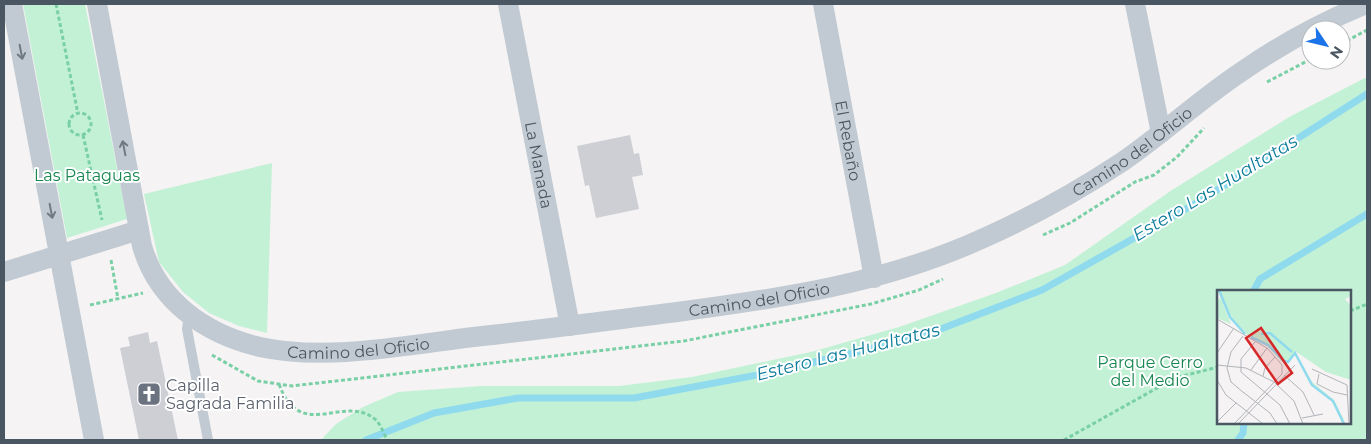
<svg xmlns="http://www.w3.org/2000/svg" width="1371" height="444" viewBox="0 0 1371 444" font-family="Montserrat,sans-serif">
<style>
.green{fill:#c3f1d5;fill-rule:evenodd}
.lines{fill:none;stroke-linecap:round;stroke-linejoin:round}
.stream{stroke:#90daee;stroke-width:7}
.building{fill:#cdcfd5}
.path{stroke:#7ad0a6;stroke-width:3;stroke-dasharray:4 2.5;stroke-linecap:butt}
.lane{stroke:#c1cad2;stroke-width:10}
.street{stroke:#c1cad2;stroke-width:20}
.oneway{stroke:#6e7983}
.labels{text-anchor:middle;stroke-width:4;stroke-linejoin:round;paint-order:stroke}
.street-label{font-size:16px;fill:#4a5661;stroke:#fff}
.park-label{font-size:16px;fill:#17864f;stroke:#fff}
.worship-label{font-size:16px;fill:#5b616d;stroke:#fff;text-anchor:start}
.water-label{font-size:18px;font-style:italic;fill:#0c7c9b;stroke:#fff}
.inset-river{fill:none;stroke:#90daee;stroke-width:2.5}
.inset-road{fill:none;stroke:#b1b4b9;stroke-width:1}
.view{fill:#d62828;fill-opacity:0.15;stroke:#d62828;stroke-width:2.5}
.inset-edge{fill:none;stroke:#4a5661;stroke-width:2.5}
</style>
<rect width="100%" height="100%" fill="#f5f3f3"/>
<path class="green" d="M23 4H85L127 219 67 238Z
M1367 77V440H321L336 424 363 407 398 392 481 386H619L692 377 811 352 899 327 996 293 1065 265 1172 190 1291 116ZM1218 292H1350V423H1218Z
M272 163 267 333 239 326 209 313 183 292 159 262 144 194Z"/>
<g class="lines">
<path class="stream" d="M1253 292 1260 279 1367 214
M366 440 434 413 518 398H634L768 373 920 337 1042 290 1200 201 1367 94
M1238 440 1243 433 1244 423"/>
</g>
<path class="building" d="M630 135 634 154 639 153 643 175 632 177 639 209 596 218 589 185 585 186 577 146Z
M148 332 150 343 157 341 178 440H139L120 348 130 346 128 337Z"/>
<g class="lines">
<path class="path" d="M56 4 78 114
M1341 44 1367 30
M1267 82 1311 59
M69 124a11 11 0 1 1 22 0a11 11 0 1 1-22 0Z
M83 135 102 220
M1043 235 1070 223 1135 182 1154 175 1177 157 1204 128
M111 260 118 299
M90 305 143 293
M1350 311 1367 304
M212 355 258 381 292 386 684 341 871 304 919 290 943 279
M279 384C301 444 344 392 376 420 381 425 384 434 387 440
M1064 440 1175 378 1218 367"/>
<path class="lane" d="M189 315 187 329 208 440"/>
<g class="street">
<path d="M12 4 94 440"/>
<path id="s1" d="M97 4 142 246C158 301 205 334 260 347 328 362 412 344 482 336 547 329 612 320 677 312 784 298 886 283 986 237 1033 216 1078 191 1122 162 1163 134 1199 100 1241 72 1280 45 1322 22 1366 4"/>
<path id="s2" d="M508 4 570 326"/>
<path id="s3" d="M823 4 874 278"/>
<path d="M1135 4 1161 133"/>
<path d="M4 272 139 230"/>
</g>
</g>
<defs><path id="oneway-shaft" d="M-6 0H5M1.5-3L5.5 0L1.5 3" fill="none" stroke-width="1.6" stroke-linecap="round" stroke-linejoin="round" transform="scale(1.25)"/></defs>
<g class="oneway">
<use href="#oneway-shaft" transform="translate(21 52) rotate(79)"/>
<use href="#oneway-shaft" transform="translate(124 148) rotate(-101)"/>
<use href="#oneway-shaft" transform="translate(51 211) rotate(79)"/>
</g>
<defs>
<g id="church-square" transform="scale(1.25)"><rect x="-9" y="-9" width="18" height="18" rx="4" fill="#6b7280" stroke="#fff"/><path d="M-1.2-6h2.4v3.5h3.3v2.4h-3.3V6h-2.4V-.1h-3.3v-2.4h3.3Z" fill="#fff"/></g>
</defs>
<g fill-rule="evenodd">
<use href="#church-square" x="149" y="394"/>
</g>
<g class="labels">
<g class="street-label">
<text dy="6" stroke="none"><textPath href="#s3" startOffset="139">El Rebaño</textPath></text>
<text dy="6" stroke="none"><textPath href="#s1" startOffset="1318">Camino del Oficio</textPath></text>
<text dy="6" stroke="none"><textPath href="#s2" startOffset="164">La Manada</textPath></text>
<text dy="6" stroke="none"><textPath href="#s1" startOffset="912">Camino del Oficio</textPath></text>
<text dy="6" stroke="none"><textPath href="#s1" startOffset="508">Camino del Oficio</textPath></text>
</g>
<g class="park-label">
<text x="87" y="181">Las Pataguas</text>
<text x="1150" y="368">Parque Cerro<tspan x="1150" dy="18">del Medio</tspan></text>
</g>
<g class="worship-label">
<text x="166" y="391">Capilla<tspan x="166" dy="18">Sagrada Familia</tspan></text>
</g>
<g class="water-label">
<text transform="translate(1215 188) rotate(-31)" y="6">Estero Las Hualtatas</text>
<text transform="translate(848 352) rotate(-14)" y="6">Estero Las Hualtatas</text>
</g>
</g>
<g transform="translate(1217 290)">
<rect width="134" height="134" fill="#f5f3f3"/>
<path d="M1 0 134 1V6L128 9 134 16V90L109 82 78 61 95 92 117 110 129 134 114 110 94 95 78 63 71 72 64 71 51 56 24 41 6 14 14 34 0 28V11L3 8 5 13Z" fill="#c3f1d5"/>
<path class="inset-river" d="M2 0 13 27 28 44M44 44 53 43 75 62M34 47 51 55 67 71 71 72 78 63 95 95 116 111 127 134"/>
<path class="inset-road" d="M0 29 50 58 65 75V84M26 46 14 62 10 78 14 92 27 103M38 52 24 69V82L63 115 73 134M0 63 17 38M0 75 29 78 57 92 77 111 86 134M95 79 130 95 132 134M34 80 50 58M102 84 100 94 116 102 130 105M67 85 86 102 97 125M46 86 48 78 58 67M0 90 9 105 46 134M26 102 53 123 60 134M85 128 106 124M0 132 19 113M17 134 65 84M21 134 78 75"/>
<path class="view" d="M44 38 75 83 61 94 29 48Z"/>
<rect width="134" height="134" class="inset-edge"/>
</g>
<rect width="1371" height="444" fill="none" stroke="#4a5661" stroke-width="10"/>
<g transform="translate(1326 45) rotate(125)"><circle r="24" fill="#ffffff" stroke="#b7bbc0"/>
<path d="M0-4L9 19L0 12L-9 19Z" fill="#1a73e8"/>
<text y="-8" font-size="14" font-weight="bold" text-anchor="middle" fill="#4a5661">N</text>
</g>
</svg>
